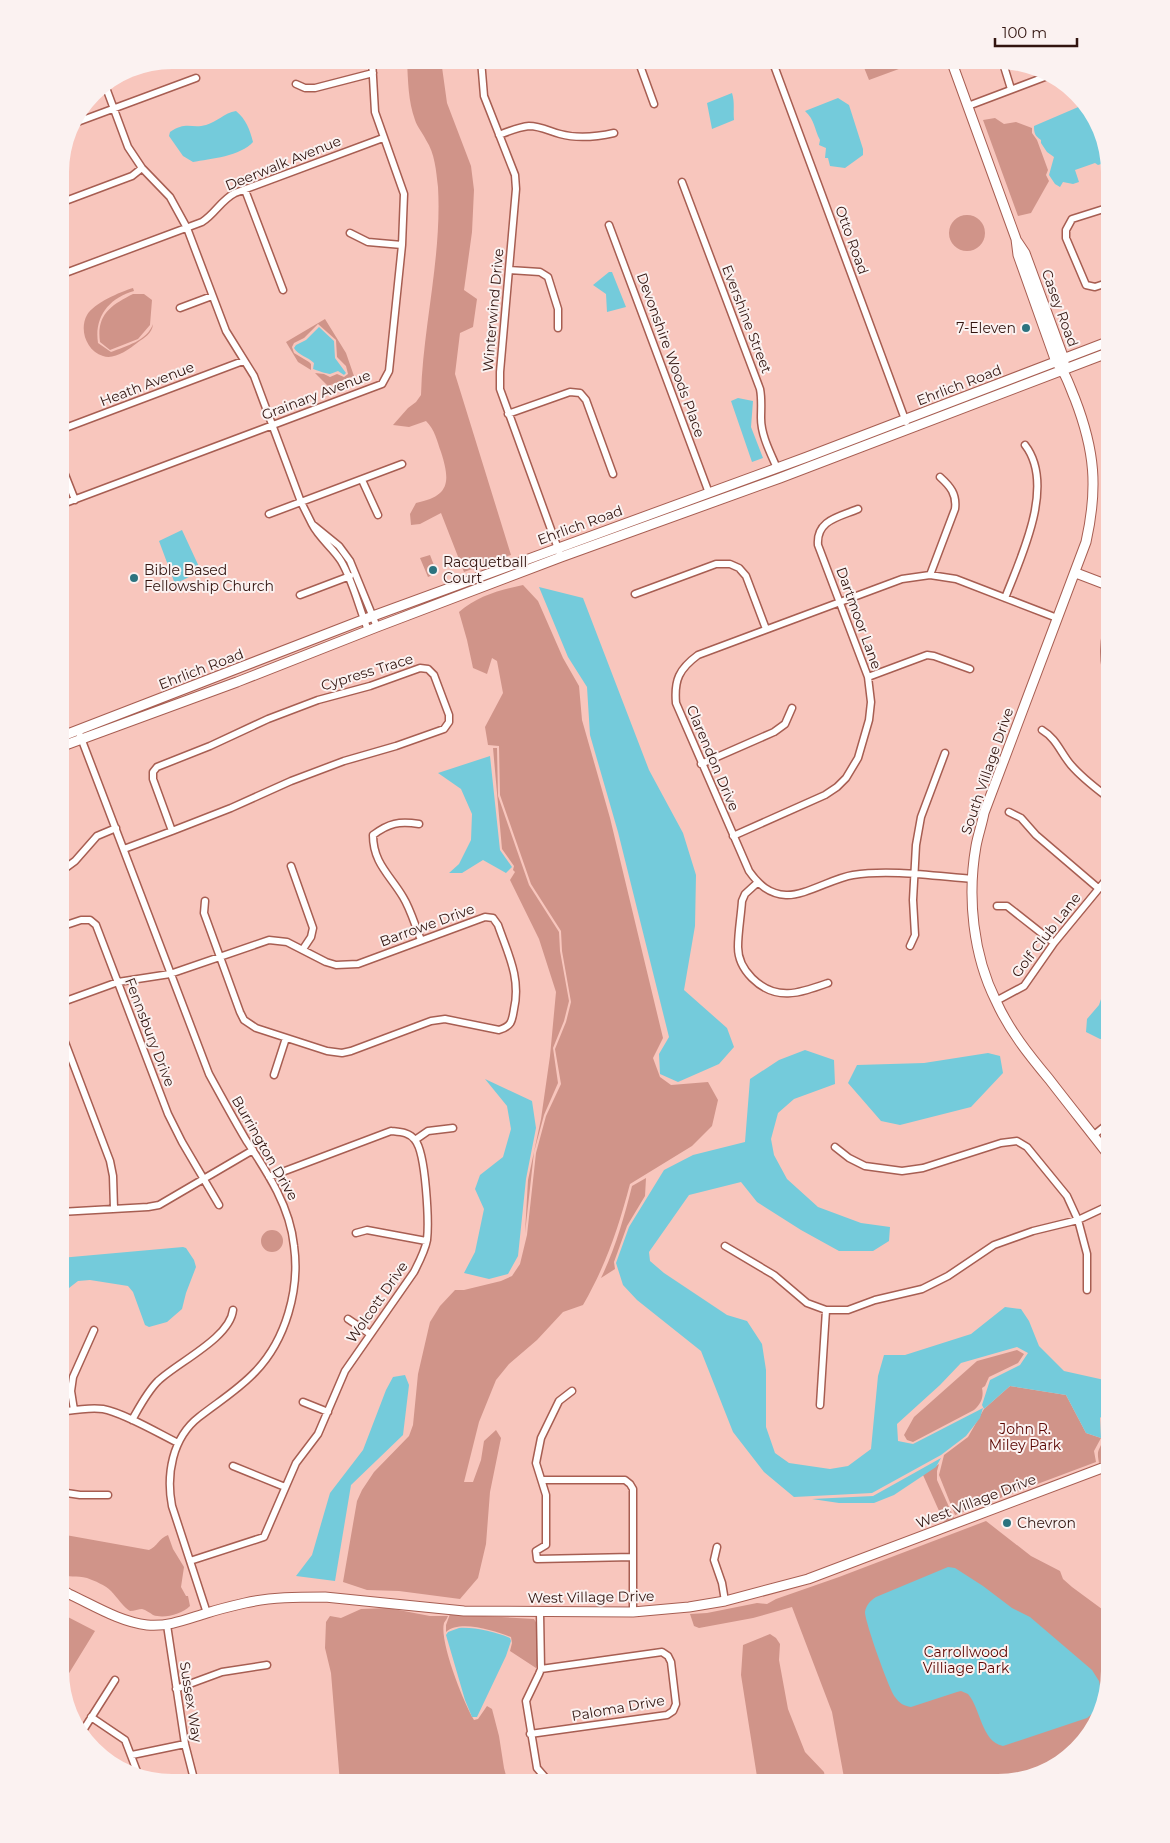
<svg xmlns="http://www.w3.org/2000/svg" width="1170" height="1843" viewBox="0 0 1170 1843" font-family="Montserrat,sans-serif">
<style>
.green{fill:#d09489}
.water{fill:#74cbdb}
.lines{fill:none;stroke-linecap:round;stroke-linejoin:round}
.street-casing{stroke:#a75e52;stroke-width:9}
.secondary-casing{stroke:#a75e52;stroke-width:11}
.street{stroke:#fff;stroke-width:6}
.secondary{stroke:#fff;stroke-width:9}
.poi-dot{fill:#2c737f;stroke:#fbf2f1;stroke-width:2}
.labels{text-anchor:middle;stroke-width:4;stroke-linejoin:round;paint-order:stroke}
.street-label{font-size:14px;fill:#321510;stroke:#fbf2f1}
.poi-label{font-size:14px;fill:#321510;stroke:#fbf2f1;text-anchor:start}
.park-label{font-size:14px;fill:#5a0501;stroke:#fbf2f1}
</style>
<rect width="100%" height="100%" fill="#f8c6bd"/>
<path class="green" d="M407 60H441L447 103 471 166 474 190 472 232 464 290 477 299 473 327 460 333 455 374 511 555 464 572 441 513 420 524 411 525 410 514 416 503C449 496 451 483 441 452 437 441 435 430 426 421L409 427 393 425 408 408 416 402 421 395C423 325 442 257 438 187 436 170 435 154 426 140 423 133 417 127 415 120 408 101 408 80 407 60Z
M861 60H899L907 66 869 80Z
M995 118 1004 124 1016 122 1032 128V133L1037 140 1048 170 1046 175 1049 181 1031 213 1018 216 983 120Z
M949 233a18 18 0 1 1 36 0a18 18 0 1 1-36 0Z
M133 288 134 291C109 298 94 317 98 343L111 352C126 346 147 341 153 324 152 334 145 337 137 343 128 350 114 360 103 356 86 351 79 329 87 315 94 303 120 292 133 288Z
M133 294H144L152 300 150 325 138 339 110 350 100 342C96 315 111 305 133 294Z
M325 319 346 353 354 376 328 386 315 373 324 374 330 377 337 374 344 377 348 374 346 366 337 357 336 340 318 324 304 338 294 343 292 347 294 353 309 362 311 364V370L298 362 286 342Z
M430 555 437 573 428 577 420 558Z
M523 585 538 601 563 658 579 686 582 720 610 818 663 1038 653 1058 660 1077 671 1085 708 1082 718 1100 712 1126 692 1146 630 1184C618 1229 606 1265 583 1305L563 1312 537 1340 509 1364 496 1380 479 1422 464 1482H473L481 1460 484 1441 496 1430 501 1438 490 1492 486 1544 478 1578 460 1599 399 1591 367 1590 343 1582 357 1501 362 1490 374 1472 409 1436 413 1425 418 1374 430 1322 440 1306 455 1290H464L501 1281 512 1276 520 1264 527 1235 536 1153 546 1116 561 1084 555 1049 566 1022 571 1002 562 951 561 931 531 884 500 795 499 746 488 745 485 727 503 693 497 661 492 658 487 674 473 668 467 640 459 612C477 596 500 590 523 585Z
M493 748H497L498 796 529 885 559 932 560 951 569 1001 564 1021 553 1048 558 1083 544 1115 534 1152 525 1233 528 1180 541 1119 550 1056 556 992 539 939 510 880 515 872 513 870 514 866 502 849Z
M646 1178 645 1196 627 1226 614 1262 615 1269 601 1278C615 1249 624 1218 632 1186Z
M261 1241a11 11 0 1 1 22 0a11 11 0 1 1-22 0Z
M1017 1350 1024 1354 1018 1363 989 1377 985 1386 982 1388C984 1397 981 1404 974 1410L913 1442 907 1440 904 1435 914 1417 977 1361Z
M1010 1386 1066 1395 1086 1433 1101 1438 1094 1451 1096 1462 955 1515 939 1475 944 1455 968 1437 984 1409Z
M1110 1410V1458L1099 1463C1096 1448 1100 1451 1103 1439 1106 1426 1101 1422 1110 1410Z
M939 1464 937 1471V1480L954 1518 1006 1499 944 1522 923 1475Z
M986 1521 1031 1556 1060 1571 1063 1579 1072 1587 1110 1615V1671L1095 1727 1048 1771 998 1783H845L832 1712 792 1607 753 1618 699 1628 694 1626 690 1614 707 1613 757 1603 767 1604 776 1599 839 1577Z
M60 1534 149 1550C157 1547 159 1538 168 1535L173 1549 184 1567 181 1587 186 1596H188L190 1606C182 1614 164 1619 153 1615 150 1613 146 1610 142 1609 139 1609 134 1611 130 1611 122 1606 118 1598 111 1591 105 1585 95 1581 87 1578 77 1575 68 1579 60 1572Z
M388 1608 430 1616H448C447 1619 445 1621 444 1623 439 1641 464 1704 474 1720L478 1719 487 1706 492 1709 499 1736 504 1768 508 1783H340L331 1673 325 1648 326 1622 330 1616 341 1618 361 1609Z
M450 1614 534 1619 537 1624 538 1663 536 1668 510 1651 512 1643 511 1637C495 1631 460 1619 446 1632V1625Z
M64 1615 95 1631 63 1683 60 1671V1619Z
M770 1634 776 1638 780 1644 779 1660 788 1709 805 1752 824 1772 826 1783H758L741 1675 743 1645Z"/>
<path class="water" d="M732 93C735 103 733 110 734 120L712 129 707 103Z
M838 98 849 105 863 149V155L845 168 830 166 828 158H825L826 148 819 145 820 140C814 129 815 120 805 111Z
M1083 105 1098 122 1108 162 1098 165 1095 163 1075 170 1079 182 1073 184 1063 182 1060 187 1055 184 1049 175 1054 157 1047 152 1041 143V140C1035 136 1034 133 1034 126Z
M236 111C246 119 250 130 253 142 241 156 210 159 193 162L183 156 169 136 170 132C186 121 192 129 206 125 217 122 224 113 236 111Z
M609 272H612L626 307 607 312 606 294 593 285Z
M319 327 334 341 335 358 346 373 344 375 338 371 330 374C327 374 316 370 313 369L314 363C308 357 298 355 294 348L296 345 306 340Z
M738 398 753 401 751 427 763 458 752 462 731 401Z
M182 530 201 571 175 584 159 541Z
M539 587 583 598 649 770 683 833 696 875 695 926 684 990 727 1028 734 1047 719 1064 678 1082 660 1074 659 1054 669 1037 618 832 590 735 587 687 568 657Z
M490 756 500 850 512 867 506 873 483 860 462 873H449L459 864 471 840 472 814 461 789 438 773Z
M1110 990V1038L1100 1039 1086 1032 1087 1019 1099 1005 1103 993Z
M805 1050 834 1060 835 1084 794 1099 778 1113 771 1139 774 1155 787 1179 818 1207 861 1223 890 1227 889 1241 873 1251H839L801 1230 757 1202 741 1182 689 1195 649 1252 650 1261 664 1273 727 1315 747 1321 762 1344 766 1370V1427L775 1453 789 1463 830 1469 848 1466 871 1449 878 1376 884 1355H905L971 1334 1005 1307 1021 1309 1029 1321 1039 1346 1064 1371 1109 1381 1110 1406 1100 1418 1101 1438 1086 1433 1066 1395 1010 1386 984 1409 982 1405 990 1380 1020 1365 1028 1353 1017 1347 961 1363 940 1385 897 1424 898 1441 913 1444 983 1408 980 1418 966 1436 941 1455 872 1493 794 1497 764 1472 733 1432 701 1351 637 1300 623 1285 616 1263 629 1227 664 1170 693 1155 745 1142 750 1079 779 1060Z
M988 1053 1000 1056 1003 1073 971 1107 900 1125 881 1121 848 1083 857 1065 924 1063Z
M485 1079 532 1101 536 1128 526 1179 518 1256 508 1274 489 1279 464 1273 475 1252 484 1209 475 1189 480 1175 503 1157 511 1129 507 1106Z
M183 1247 186 1248 194 1260 196 1267 186 1293 182 1309 167 1322 149 1327 145 1325 133 1292 128 1286 90 1280 78 1281 60 1295V1258Z
M405 1375 409 1385 403 1435 351 1485 335 1581 296 1576 312 1555 330 1493 363 1450 386 1390 393 1377Z
M941 1458 936 1467 894 1495 874 1503H839L812 1499 873 1496Z
M948 1567 955 1568 983 1586 1012 1608 1030 1617 1092 1670 1099 1681 1102 1695 1100 1703 1093 1713 1087 1718 1003 1746C981 1741 981 1709 968 1694L961 1691 957 1692 911 1707C904 1706 899 1703 895 1697 889 1689 865 1622 865 1612 866 1605 871 1600 876 1597Z
M459 1628C475 1627 495 1632 510 1638L511 1641 506 1656 477 1717H472L465 1700 446 1635 448 1632Z"/>
<g class="lines">
<g class="street-casing">
<path id="street" d="M481 60 484 96 515 175 516 189 500 372V389L561 557
M638 60 654 104
M772 60 906 422
M1002 60 1011 89
M296 84 305 88H315L373 73
M105 85 128 147 142 168 170 197 187 228 226 331 254 376 301 502 312 524
M968 106 1050 75
M72 124 196 78
M499 135C509 131 519 127 529 126 540 126 549 131 560 134 578 139 596 137 614 133
M682 182 760 389C762 399 761 408 761 418 761 435 770 452 777 468
M245 190 283 290
M60 203 132 176 142 168
M609 225 709 493
M350 233 368 242 402 245
M509 270 540 272 548 277 558 309V328
M60 275 202 222C215 214 221 200 235 193L383 138
M1110 282 1095 287 1086 285 1066 238V230L1072 219 1110 207
M180 308 212 296
M508 414 570 392 580 393 586 400 613 474
M60 430 243 361
M60 462 75 500
M362 480 378 515
M60 505 382 384 389 371 402 245 404 194 375 112 372 60
M269 514 402 464
M930 575 955 509C957 494 950 486 940 477
M635 594 716 564H730L739 568 746 576 766 629
M300 595 350 576
M1005 598C1021 557 1056 485 1025 445
M368 630C359 608 353 581 341 561 333 548 319 538 312 524L339 546 350 561 377 627
M420 668 428 669 434 675 449 715V722L444 729 396 746 344 761 291 781 231 808 172 831 153 779V772L157 767 210 746 268 719 318 700 370 686Z
M868 677 927 655 934 656 970 669
M1110 686C1102 661 1104 638 1110 613
M78 730 209 1074C221 1096 233 1118 246 1140 267 1172 290 1206 294 1246 300 1289 286 1340 255 1372 238 1390 218 1402 199 1417 172 1438 166 1475 172 1506L207 1613
M1042 730C1057 739 1060 752 1071 765 1083 779 1097 789 1110 799
M701 764 774 732 785 724 792 708
M1009 812 1021 818 1036 835 1098 888
M419 824C399 821 389 823 373 835 373 863 390 875 403 897 411 910 415 926 421 940
M733 836 825 795 837 787 846 778 858 758 869 720 871 702 868 677 818 545C816 520 839 517 858 509
M124 849 172 831
M291 866 313 928 311 937 303 949
M60 872 75 861 97 836 116 828
M972 879C935 876 889 869 853 875 833 878 805 896 786 895 769 894 759 885 749 871L676 703C674 680 679 669 698 655L902 579 930 575 956 579 1057 618
M757 883 745 894 742 901C741 916 738 932 738 947 738 959 744 970 752 978 776 1002 800 993 828 983
M997 906H1007L1054 943
M60 927 81 920H90L96 925 168 1114 182 1142 219 1205
M910 946 915 935 913 900 916 845 921 817 945 753
M996 1001 1024 986 1054 943 1110 875
M60 1003 118 982 170 974 269 940 287 942 326 962 336 965 358 964 485 917 493 918 498 925C508 954 521 978 514 1009 512 1021 512 1026 499 1030L445 1019 431 1021 351 1051 342 1053 327 1051 256 1028 244 1020 240 1012 204 913 205 901
M60 1029 110 1161 113 1176 114 1209
M274 1075 286 1038
M1094 1135 1110 1122
M415 1140 428 1131 453 1128
M835 1147 849 1158 865 1166 902 1171 923 1168 1001 1143 1017 1141 1027 1147 1067 1196 1078 1220 1087 1254V1290
M60 1212 148 1207 159 1205 253 1150
M356 1233 367 1230 426 1241
M725 1246 774 1275 807 1303 826 1310H848L875 1300 922 1289 948 1276 994 1245 1033 1231 1078 1220 1110 1205
M348 1319 370 1334
M572 1391 559 1401 541 1438 536 1463 546 1495V1545L536 1551 537 1559 633 1557
M303 1402 328 1412
M820 1405 826 1310
M74 1410 71 1391 73 1377 94 1330
M60 1412C74 1410 89 1407 103 1409 124 1413 158 1433 178 1443
M132 1420C140 1406 147 1392 158 1381 178 1362 230 1338 233 1310
M233 1466 285 1487
M543 1480H625L630 1484 633 1489V1612
M60 1492 80 1495H108
M717 1547 714 1560 722 1583 725 1601
M190 1561 264 1537 296 1463 318 1434 345 1371 414 1272C419 1262 425 1251 427 1240 429 1222 426 1153 415 1140 409 1132 400 1132 391 1131L269 1177
M540 1613 541 1669 539 1674 526 1701 537 1768 550 1783
M167 1625 185 1744 195 1783
M176 1689 222 1672 267 1665
M91 1717 125 1740 138 1774
M82 1732 115 1680
M530 1734 667 1715 673 1711 676 1704 671 1662 668 1656 662 1652 541 1669
M132 1755 185 1744
M646 1783 676 1779 686 1783"/>
</g>
<g class="secondary-casing">
<path id="secondary" d="M951 60 1016 239 1018 255 1056 362C1066 373 1069 385 1075 399 1095 451 1098 488 1086 542L984 813C982 824 978 835 976 846 967 897 973 955 996 1001 1009 1030 1029 1055 1049 1079 1069 1105 1090 1131 1110 1157
M1017 241 1025 253 1064 359V364
M1076 573 1110 586
M60 737 373 616 807 457 1110 341
M60 747 237 682 377 627 561 557 780 478 1110 352
M60 1588 69 1594C93 1605 120 1622 147 1625 169 1627 187 1619 207 1613 219 1609 232 1606 245 1603 271 1597 298 1597 325 1597L464 1611 633 1612 689 1607 725 1601 808 1579 1110 1465"/>
</g>
<use href="#street" class="street"/>
<use href="#secondary" class="secondary"/>
</g>
<g class="poi-dot">
<circle cx="1026" cy="328" r="5"/>
<circle cx="433" cy="570" r="5"/>
<circle cx="134" cy="578" r="5"/>
<circle cx="1007" cy="1523" r="5"/>
</g>
<g class="labels">
<g class="street-label">
<text transform="translate(283 163) rotate(-22)" y="5">Deerwalk Avenue</text>
<text transform="translate(852 240) rotate(70)" y="5">Otto Road</text>
<text transform="translate(1060 308) rotate(70)" y="5">Casey Road</text>
<text transform="translate(493 310) rotate(-85)" y="5">Winterwind Drive</text>
<text transform="translate(747 319) rotate(69)" y="5">Evershine Street</text>
<text transform="translate(671 355) rotate(70)" y="5">Devonshire Woods Place</text>
<text transform="translate(147 384) rotate(-21)" y="5">Heath Avenue</text>
<text transform="translate(959 385) rotate(-21)" y="5">Ehrlich Road</text>
<text transform="translate(316 395) rotate(-21)" y="5">Grainary Avenue</text>
<text transform="translate(580 525) rotate(-20)" y="5">Ehrlich Road</text>
<text transform="translate(859 618) rotate(70)" y="5">Dartmoor Lane</text>
<text transform="translate(201 669) rotate(-21)" y="5">Ehrlich Road</text>
<text transform="translate(367 672) rotate(-17)" y="5">Cypress Trace</text>
<text transform="translate(713 758) rotate(67)" y="5">Clarendon Drive</text>
<text transform="translate(987 771) rotate(-71)" y="5">South Village Drive</text>
<text transform="translate(427 925) rotate(-20)" y="5">Barrowe Drive</text>
<text transform="translate(1046 935) rotate(-52)" y="5">Golf Club Lane</text>
<text transform="translate(150 1032) rotate(69)" y="5">Fennsbury Drive</text>
<text transform="translate(265 1148) rotate(60)" y="5">Burrington Drive</text>
<text transform="translate(377 1302) rotate(-55)" y="5">Wolcott Drive</text>
<text transform="translate(976 1501) rotate(-21)" y="5">West Village Drive</text>
<text transform="translate(591 1597) rotate(-1)" y="5">West Village Drive</text>
<text transform="translate(191 1702) rotate(81)" y="5">Sussex Way</text>
<text transform="translate(618 1708) rotate(-10)" y="5">Paloma Drive</text>
</g>
<g class="poi-label">
<text x="1016" y="333" text-anchor="end">7-Eleven</text>
<text x="443" y="567">Racquetball<tspan x="443" dy="16">Court</tspan></text>
<text x="144" y="575">Bible Based<tspan x="144" dy="16">Fellowship Church</tspan></text>
<text x="1017" y="1528">Chevron</text>
</g>
<g class="park-label">
<text x="1025" y="1434">John R.<tspan x="1025" dy="16">Miley Park</tspan></text>
<text x="966" y="1657">Carrollwood<tspan x="966" dy="16">Villiage Park</tspan></text>
</g>
</g>
<path d="M0 0H1170V1843H0ZM172 69H998A103 103 0 0 1 1101 172V1671A103 103 0 0 1 998 1774H172A103 103 0 0 1 69 1671V172A103 103 0 0 1 172 69Z" fill="#fbf2f1" fill-rule="evenodd"/>
<path d="M995 38v8h82v-8" fill="none" stroke="#321510" stroke-width="2.5"/>
<text x="1002" y="38" font-size="15" fill="#321510" stroke="#fbf2f1" stroke-width="4" paint-order="stroke">100 m</text>
</svg>
